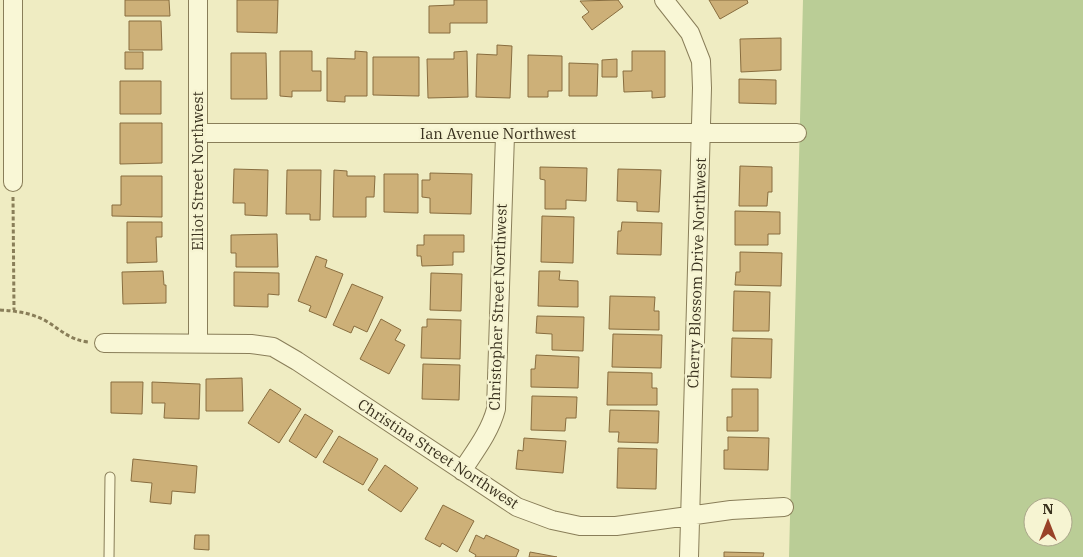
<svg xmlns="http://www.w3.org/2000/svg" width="1083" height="557" viewBox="0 0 1083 557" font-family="'IBM Plex Serif',serif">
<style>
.green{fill:#bacd96;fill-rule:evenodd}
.building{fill:#cdb078;stroke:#886d3f}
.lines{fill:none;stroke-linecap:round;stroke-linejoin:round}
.service-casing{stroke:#897e59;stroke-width:11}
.minor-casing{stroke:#897e59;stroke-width:20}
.path{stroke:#897e59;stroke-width:3;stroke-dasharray:4 2.5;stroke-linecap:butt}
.service{stroke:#f9f7d6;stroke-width:9}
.minor{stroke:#f9f7d6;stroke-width:18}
.labels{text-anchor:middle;stroke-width:5;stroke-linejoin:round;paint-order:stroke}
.street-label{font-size:15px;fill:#39311e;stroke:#f6f4d2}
</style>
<rect width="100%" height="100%" fill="#efecc2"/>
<path class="green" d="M803 0H1083V557H789ZM1033 507H1063V537H1033Z"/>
<path class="building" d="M125 0H169L170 16H125Z
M237 0H278L277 33 237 32Z
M454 0H487V23H450V33H429V6L454 5Z
M618 0 623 7 592 30 582 17 589 12 580 1Z
M709 0H747L748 3 720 19Z
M129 21H161L162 50H129Z
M781 38V70L741 72 740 39Z
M497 45 512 46 510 98 476 97 477 54 497 55Z
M280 51H312V71H321V91H292V97L280 96Z
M355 51 367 52V96H345V102L327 101V58L355 59Z
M467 51 468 97 428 98 427 59H454V52Z
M632 51H665V97L652 98V91L624 92 623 71H632Z
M125 52H143V69H125Z
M231 53H266L267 99H231Z
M528 55 562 56V91H548V97H528Z
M373 57H419V96L373 95Z
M617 59V77H602V60Z
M569 63 598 64 597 96H569Z
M739 79 776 80V104L739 103Z
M120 81H161V114H120Z
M120 123H162V163L120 164Z
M740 166 772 167V192H768L767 206H739Z
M540 167 587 168 586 201 566 200V209H545V180L540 179Z
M234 169 268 170 267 216 245 215V203H233Z
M618 169 661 170 659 212 637 211V202L617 201Z
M287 170H321L320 220H310V214H286Z
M334 170 347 171V176H375L374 197H366V217H333Z
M430 173 472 174 471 214 430 213V198L422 197V180H430Z
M384 174H418V213L384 212Z
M121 176H162V217L112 216V205H121Z
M735 211 780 212V234H768V245H735Z
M542 216 574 217 573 263 541 262Z
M127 222H162V237H156L157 262 127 263Z
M622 222 662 223 661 255 617 254 618 231H621Z
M277 234 278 267H236V253H231V235Z
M424 235H464V252H453V265L422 266 421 256H417V245H424Z
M740 252 782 253 781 286 735 285 736 272H740Z
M316 256 327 260 325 267 343 274 326 318 309 311 311 306 298 301Z
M163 271 164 285H166V303L123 304 122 272Z
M539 271H560L559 280 578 281V307L538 306Z
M234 272 279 273V295L268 294V307L234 306Z
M431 273 462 274 461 311 430 310Z
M352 284 383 297 367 332 354 326 351 333 333 325Z
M734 291 770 292 769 331H733Z
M610 296 655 297 654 311H659V330L609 329Z
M537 316 584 317 583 351 552 350V334L536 333Z
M381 319 401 330 395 340 405 345 389 374 360 359Z
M427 319 461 320 460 359 421 358 422 327H427Z
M613 334 662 335 661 368 612 367Z
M732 338 772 339 771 378 731 377Z
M536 355 579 357 578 388 531 387V369H535Z
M423 364 460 365 459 400 422 399Z
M608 372 652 373V388H657V405H607Z
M242 378 243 411H206V379Z
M111 382H143L142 414 111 413Z
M152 382 200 384 199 419 164 418 165 403H152Z
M270 389 301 409 279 443 248 423Z
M732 389H758V431H727V417H732Z
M532 396 577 397 576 418H566L565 431 531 430Z
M610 410 659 411 658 443 618 442 619 432H609Z
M305 414 333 431 316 458 289 441Z
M339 436 378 459 363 485 323 462Z
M728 437 769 438 768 470 724 469V450H728Z
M524 438 566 441 563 473 516 469 518 450 523 451Z
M618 448 657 449 656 489 617 488Z
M133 459 197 466 195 493 172 491 171 504 150 502 152 483 131 481Z
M385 465 418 488 401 512 368 490Z
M443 505 474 521 457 552 442 543 440 547 425 539Z
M195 535H209V550L194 549Z
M476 535 484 539 486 535 519 550 516 557H475L476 555 469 551Z
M530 552 557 557H529Z
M724 552 764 553 763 557H724Z"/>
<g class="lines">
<g class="service-casing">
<path id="service" d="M109 557 110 477"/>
</g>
<g class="minor-casing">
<path id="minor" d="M198 0V343
M664 0 690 33 701 61 702 88 689 557
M199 133H797
M13 182V0
M104 343 251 344 273 347 297 361 517 507 552 520 580 526H616L731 510 784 507
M462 471C475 451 490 432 496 409L505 135"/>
</g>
<path class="path" d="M13 197 14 310
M0 310C16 311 32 313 46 321 61 330 70 340 88 342"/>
<use href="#service" class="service"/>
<use href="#minor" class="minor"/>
</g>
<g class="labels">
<g class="street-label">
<text x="498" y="139">Ian Avenue Northwest</text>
<text transform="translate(198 171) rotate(-90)" y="5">Elliot Street Northwest</text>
<text transform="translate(697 273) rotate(-88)" y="5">Cherry Blossom Drive Northwest</text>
<text transform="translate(498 307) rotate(-88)" y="5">Christopher Street Northwest</text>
<text transform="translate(438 454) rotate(33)" y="5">Christina Street Northwest</text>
</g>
</g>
<g transform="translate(1048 522)"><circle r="24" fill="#f6f4d2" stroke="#aaa68a"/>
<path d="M0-4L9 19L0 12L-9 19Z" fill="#994228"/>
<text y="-8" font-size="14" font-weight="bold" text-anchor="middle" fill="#39311e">N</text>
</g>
</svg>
